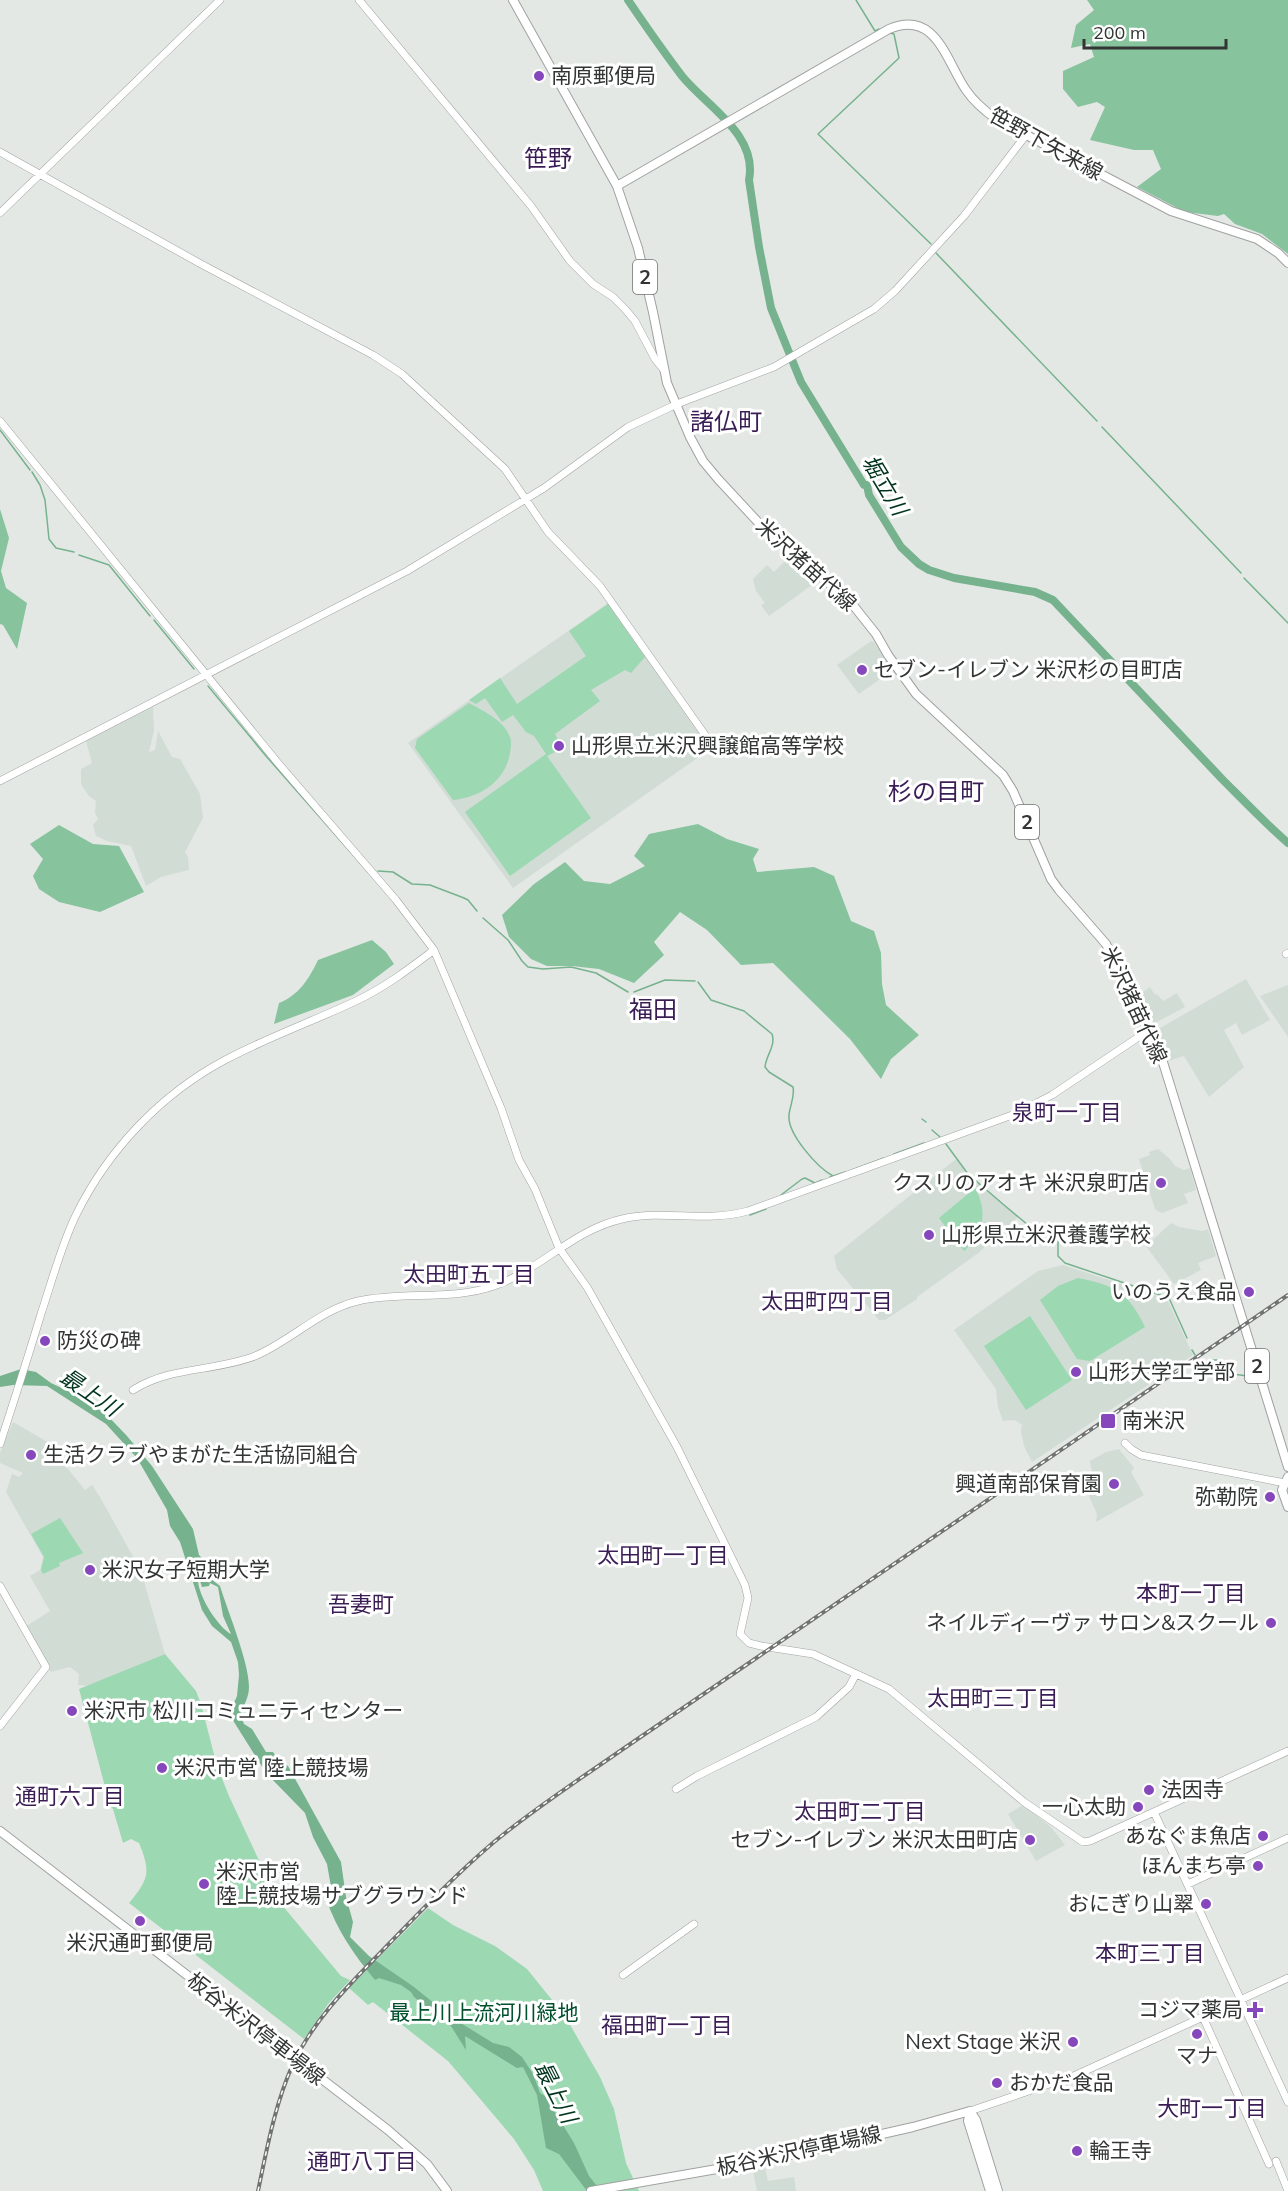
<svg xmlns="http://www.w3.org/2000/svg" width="1288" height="2191" viewBox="0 0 1288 2191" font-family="Mulish,'Noto Sans JP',sans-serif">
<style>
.built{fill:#d1dcd5}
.green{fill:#9cd8b2}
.forest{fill:#87c39d}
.water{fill:#76b28d;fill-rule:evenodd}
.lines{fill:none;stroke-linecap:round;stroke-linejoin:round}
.stream{stroke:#76b28d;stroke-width:1.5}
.river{stroke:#76b28d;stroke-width:8}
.minor-casing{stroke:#9fa2a0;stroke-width:8}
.major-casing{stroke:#9fa2a0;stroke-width:10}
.minor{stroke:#fff;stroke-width:7}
.major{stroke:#fff;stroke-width:8}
.rail-casing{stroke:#707371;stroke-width:4}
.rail{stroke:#fff;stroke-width:1.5;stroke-dasharray:4.5;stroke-linecap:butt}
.poi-dot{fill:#8747bc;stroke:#fff;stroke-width:2}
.labels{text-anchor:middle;stroke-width:6;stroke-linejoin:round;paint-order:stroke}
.shield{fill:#fff;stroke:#707271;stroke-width:1.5}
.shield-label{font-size:20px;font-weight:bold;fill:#333534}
.poi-label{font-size:21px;fill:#333534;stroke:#fff;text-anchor:start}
.street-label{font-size:21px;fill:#333534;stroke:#fff}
.park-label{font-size:21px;fill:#01502d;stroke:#fff}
.water-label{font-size:22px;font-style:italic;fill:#01341c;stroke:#fff}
.neighbourhood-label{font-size:22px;fill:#3b1d55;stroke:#fff}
.quarter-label{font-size:24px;fill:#3b1d55;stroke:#fff}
</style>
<rect width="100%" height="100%" fill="#e4e8e5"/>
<path class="built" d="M786 560 797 570 803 565 819 580 769 616 761 605 765 603 756 591 753 579 767 565 774 572Z
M608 603 710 749 513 888 408 743Z
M871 641 874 642 893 670 859 694 837 665Z
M153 707 154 731 149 752 155 750 158 731 172 757 180 759 200 794 203 818 185 852 188 857 189 870 161 877 146 886 131 846 107 841 96 836 93 825 98 819 95 813 96 801 89 796 81 784V769L92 763 86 741Z
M1246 979 1270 1020 1242 1035 1236 1023 1224 1030 1244 1067 1209 1097 1184 1056 1168 1061 1158 1034 1160 1028Z
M1288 985V1037L1260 996Z
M1150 987 1155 995 1157 994 1163 1001 1177 993 1185 1007 1157 1022H1152L1148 1020 1135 998Z
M1158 1149 1170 1159 1175 1166 1184 1170 1190 1168 1196 1190 1184 1194 1188 1203 1162 1213 1155 1209 1139 1159 1150 1155 1149 1152Z
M956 1159 967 1174 1018 1217 977 1254 917 1297V1299L885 1320H879L837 1269 834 1256Z
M1171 1223 1179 1227 1203 1231 1208 1229 1216 1256 1198 1263 1201 1270 1174 1284 1146 1246Z
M1063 1265 1167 1299 1193 1355 1032 1462 1024 1446 1021 1432 1022 1425 1015 1420 1003 1421 998 1407 996 1389 954 1330 1038 1271Z
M13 1422 51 1444 50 1454 68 1469 85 1490 92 1485 100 1497 141 1571 165 1654 89 1686 78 1685 79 1674 70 1667 51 1672 25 1627 50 1611 30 1576 40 1570 43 1557 6 1492 12 1474 19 1477 23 1473 0 1463V1453Z
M1119 1449 1134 1468 1131 1472 1144 1495 1096 1522 1097 1514 1089 1496 1092 1473 1090 1461 1106 1452Z
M1023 1805 1051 1827 1065 1845 1036 1861 1008 1814Z
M764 2164 768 2181 794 2177 796 2191H757L752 2166Z"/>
<path class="green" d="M608 604 645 657 631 673 625 670 591 690 600 701 555 734 559 742 557 751 547 756 591 818 510 876 465 812 546 754 534 736 526 732 513 715 502 722 485 698 476 704 469 700 500 678 517 704 586 656 569 631Z
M469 703C483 711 502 719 509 735 512 740 511 747 510 753 505 782 480 797 453 800L415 748 417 739Z
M975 1188C988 1211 984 1234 964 1251L939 1218Z
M1078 1278C1114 1285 1129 1293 1145 1327L1090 1361 1077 1359 1040 1300 1058 1286Z
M1030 1316 1072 1380 1026 1410 984 1346Z
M60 1518 83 1553 59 1563 60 1566 43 1574 41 1570 44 1557 31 1534Z
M165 1654 196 1691 201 1704 217 1766 229 1796 277 1899 341 1976 350 1980 328 2004 304 2039 129 1903C149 1879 151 1872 139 1843L131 1839 123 1843 113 1809 106 1802 108 1798 79 1689Z
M428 1908 453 1925 495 1946 527 1969 565 2016 600 2077 614 2109 626 2163 639 2191H543L534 2170 514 2139 448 2061 373 2002 368 2005 349 1988Z"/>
<path class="forest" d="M1087 0H1288V254L1262 234 1235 224 1224 214 1218 216 1185 212 1137 187 1161 169 1153 150H1134L1090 140 1105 107 1097 102 1078 107 1063 89V71L1094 57 1090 44 1071 48 1076 25 1094 10Z
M0 509 9 538 1 571 6 588 27 603 17 649 3 625 0 624Z
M698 824 727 839 759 849 753 859 757 872 814 867 834 876 851 921 874 931 881 953 882 984 886 1005 919 1035 891 1059 881 1079 850 1039 773 963 741 965 707 930 680 912 654 942 664 955 634 983 599 969 572 966H547L531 959 509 937 502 915 534 884 565 862 584 881 610 884 645 866 634 856 649 834Z
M59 825 93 844 119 846 144 892 100 912 59 902 39 889 33 876 43 859 30 844Z
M372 940 386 952 394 964 353 995 274 1024 279 1003C299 995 309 979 318 960Z"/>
<path class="water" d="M21 1369 36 1372 51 1383 70 1392 105 1413 127 1436 152 1466 193 1529 199 1555 205 1561 211 1579 220 1586C228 1612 249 1662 249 1687 249 1697 244 1705 240 1714L244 1724 252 1729 266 1752H273L280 1762 288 1766 341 1862 346 1897 353 1922 350 1937 369 1956 414 1987 451 2017 493 2043 509 2047 522 2057 533 2074 540 2093 545 2096 574 2143 589 2176 601 2191H587L559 2154 546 2148 537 2095 523 2067 517 2068 465 2036 466 2050 451 2026 414 1997 411 1992 401 1985 379 1978 375 1980C354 1955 337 1930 326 1899L331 1887 327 1864 313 1837 305 1813 266 1773 229 1714 237 1696 239 1675 238 1662 231 1642 212 1626 202 1610 180 1542 170 1526 167 1510 137 1458 106 1424 47 1386 13 1385 0 1387V1376ZM198 1581H200L202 1587 209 1586 210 1583 218 1587 223 1616 231 1634C218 1627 199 1597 198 1581Z"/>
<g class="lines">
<path class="stream" d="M856 0 875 31 879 29
M890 33 894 34 899 58 818 134 931 244
M936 253 1097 421
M1102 427 1241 573
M0 430 30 470
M32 472 40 485 45 500 49 539 56 548 74 552
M79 555 109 565 150 616
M1244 578 1288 623
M154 620 194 669
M208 686 266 756 369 873
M378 871 393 872 412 884 430 885 464 898 468 900 477 911
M483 918 508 940 522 961 528 967 543 969 571 967 596 973 628 992
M698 982 711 1000 744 1011 772 1034C776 1046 766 1055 765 1067L769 1072 793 1087C795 1097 790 1105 789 1115 787 1134 818 1168 833 1176
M634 992 665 980 695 981
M922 1119 926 1122
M932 1130 940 1137
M946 1144 968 1174 1004 1205 1028 1225 1051 1229 1056 1233 1058 1242V1256L1065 1263 1169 1298 1187 1338
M894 1154 924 1143
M852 1170 884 1158
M830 1177 845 1172
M781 1195 802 1179 805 1178 815 1183 822 1180
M750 1215 766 1209
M1192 1350 1195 1355
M1198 1360 1199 1361
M1204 1364 1212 1360H1218L1232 1374 1256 1377"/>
<path class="river" d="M628 0C645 25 663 51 682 76 706 106 758 134 749 180L759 247 771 308 801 382 864 485H867L869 495 901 547 919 564 929 570 954 578 1035 592 1053 600 1222 779C1244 801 1264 822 1288 843"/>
<g class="minor-casing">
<path id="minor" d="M359 0 531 206 570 261 593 284 613 297 625 309 635 321 655 359 664 370
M0 152 201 264 373 355 402 374 505 469 548 532 600 586 715 749
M0 213 220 0
M0 421 278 763 396 900 434 950 501 1108 519 1160 535 1189 559 1248 587 1287 677 1447 745 1585 748 1598 740 1634 749 1643 761 1646 813 1654 889 1689 1024 1802 1083 1842 1090 1841 1288 1751
M0 781 407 571 544 488 628 427 677 404 774 367 874 309 895 291 964 216 1026 135
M1286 954 1288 953
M133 1390C171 1366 214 1372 255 1356 291 1341 319 1310 358 1301 402 1291 451 1301 494 1286 540 1270 573 1230 622 1219 664 1209 704 1223 748 1211L1015 1114 1052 1095 1149 1030
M1125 1443 1131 1449 1141 1455 1285 1483
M0 1444C14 1401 28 1357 41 1314 52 1281 61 1246 76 1215 108 1150 161 1094 225 1060 268 1037 314 1021 358 1000 385 987 409 969 434 950
M0 1586 46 1667 0 1726
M676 1789 697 1776 816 1717 849 1687 856 1674
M1154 1812 1288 2102
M1188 1884 1288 1838
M623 1975 694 1924
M1203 2017 1269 2164
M970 2111 1076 2075 1288 1978
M1276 2161 1288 2191"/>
</g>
<g class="major-casing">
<path id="major" d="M513 0 617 186 638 248 653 312 667 383 690 437 703 461 718 479 770 535 849 600 876 634 888 655 916 694 1003 775 1013 791 1051 879 1059 890 1106 944 1162 1059 1288 1467
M617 186 889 29C936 9 946 61 966 90 974 102 985 111 996 119L1171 211 1257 239 1278 253 1288 263
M1288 1477 1282 1490 1288 1507
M0 1831 388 2130 427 2164 447 2191
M970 2111 976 2120 998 2191
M970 2111 968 2121 990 2191
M591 2191 763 2161 913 2127 970 2111"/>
</g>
<use href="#minor" class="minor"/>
<use href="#major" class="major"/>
<g class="rail-casing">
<path id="rail" d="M258 2191C267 2148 275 2104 293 2064 314 2019 349 1985 383 1950 419 1913 455 1875 494 1842 535 1808 580 1779 623 1749L1288 1295"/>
</g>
<use href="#rail" class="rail"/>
</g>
<g class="poi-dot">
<circle cx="539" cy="76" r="6"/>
<circle cx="862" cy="670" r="6"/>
<circle cx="559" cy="746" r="6"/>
<circle cx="1161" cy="1183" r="6"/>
<circle cx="929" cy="1235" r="6"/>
<circle cx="1249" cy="1292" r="6"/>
<circle cx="45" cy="1341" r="6"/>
<circle cx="1076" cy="1372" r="6"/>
<rect x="1100" y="1413" width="16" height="16" rx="3"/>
<circle cx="31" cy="1455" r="6"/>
<circle cx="1114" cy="1484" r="6"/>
<circle cx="1270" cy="1497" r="6"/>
<circle cx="90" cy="1570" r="6"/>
<circle cx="1271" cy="1623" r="6"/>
<circle cx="72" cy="1711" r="6"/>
<circle cx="162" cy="1768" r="6"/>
<circle cx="1149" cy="1790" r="6"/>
<circle cx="1138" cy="1807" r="6"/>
<circle cx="1263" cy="1836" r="6"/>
<circle cx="1030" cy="1840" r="6"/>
<circle cx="1258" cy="1866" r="6"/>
<circle cx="204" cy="1884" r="6"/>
<circle cx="1206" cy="1904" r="6"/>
<circle cx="140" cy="1921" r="6"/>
<path d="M1252 2001h6v6h6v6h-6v6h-6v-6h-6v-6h6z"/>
<circle cx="1197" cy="2034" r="6"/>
<circle cx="1073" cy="2042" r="6"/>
<circle cx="997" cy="2083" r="6"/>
<circle cx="1077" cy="2151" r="6"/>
</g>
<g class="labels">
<g class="shield">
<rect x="633" y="260" width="24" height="34" rx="4.5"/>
<rect x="1015" y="805" width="24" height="34" rx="4.5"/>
<rect x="1245" y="1349" width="24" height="34" rx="4.5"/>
</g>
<g class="shield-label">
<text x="645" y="284">2</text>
<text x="1027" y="829">2</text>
<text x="1257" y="1373">2</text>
</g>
<g class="poi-label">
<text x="551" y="83">南原郵便局</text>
<text x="874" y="677">セブン-イレブン 米沢杉の目町店</text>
<text x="571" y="753">山形県立米沢興譲館高等学校</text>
<text x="1149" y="1190" text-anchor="end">クスリのアオキ 米沢泉町店</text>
<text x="941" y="1242">山形県立米沢養護学校</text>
<text x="1237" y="1299" text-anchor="end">いのうえ食品</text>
<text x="57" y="1348">防災の碑</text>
<text x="1088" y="1379">山形大学工学部</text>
<text x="1122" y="1428">南米沢</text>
<text x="43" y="1462">生活クラブやまがた生活協同組合</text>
<text x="1102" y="1491" text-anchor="end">興道南部保育園</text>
<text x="1258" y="1504" text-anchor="end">弥勒院</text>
<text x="102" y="1577">米沢女子短期大学</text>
<text x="1259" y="1630" text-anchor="end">ネイルディーヴァ サロン&amp;スクール</text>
<text x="84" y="1718">米沢市 松川コミュニティセンター</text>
<text x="174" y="1775">米沢市営 陸上競技場</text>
<text x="1161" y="1797">法因寺</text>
<text x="1126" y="1814" text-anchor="end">一心太助</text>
<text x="1251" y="1843" text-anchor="end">あなぐま魚店</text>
<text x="1018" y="1847" text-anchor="end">セブン-イレブン 米沢太田町店</text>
<text x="1246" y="1873" text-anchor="end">ほんまち亭</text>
<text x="216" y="1879">米沢市営<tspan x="216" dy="24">陸上競技場サブグラウンド</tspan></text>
<text x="1194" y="1911" text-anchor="end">おにぎり山翠</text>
<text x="140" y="1950" text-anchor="middle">米沢通町郵便局</text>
<text x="1243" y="2017" text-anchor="end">コジマ薬局</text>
<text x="1061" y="2049" text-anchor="end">Next Stage 米沢</text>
<text x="1197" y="2063" text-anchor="middle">マナ</text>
<text x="1009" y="2090">おかだ食品</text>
<text x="1089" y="2158">輪王寺</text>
</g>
<g class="street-label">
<text transform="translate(1046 144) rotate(29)" y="7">笹野下矢来線</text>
<text transform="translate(806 565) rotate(42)" y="7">米沢猪苗代線</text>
<text transform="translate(1134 1005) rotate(65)" y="7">米沢猪苗代線</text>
<text transform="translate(256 2029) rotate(38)" y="7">板谷米沢停車場線</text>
<text transform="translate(799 2151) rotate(-12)" y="7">板谷米沢停車場線</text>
</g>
<g class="park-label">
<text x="484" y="2020">最上川上流河川緑地</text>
</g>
<g class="water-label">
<text transform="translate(885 485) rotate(59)" y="8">堀立川</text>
<text transform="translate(90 1392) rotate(34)" y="8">最上川</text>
<text transform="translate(556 2092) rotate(63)" y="8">最上川</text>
</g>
<g class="neighbourhood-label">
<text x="1067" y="1120">泉町一丁目</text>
<text x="469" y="1282">太田町五丁目</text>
<text x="827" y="1309">太田町四丁目</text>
<text x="663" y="1563">太田町一丁目</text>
<text x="1191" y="1601">本町一丁目</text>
<text x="361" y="1612">吾妻町</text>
<text x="993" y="1706">太田町三丁目</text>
<text x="70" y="1804">通町六丁目</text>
<text x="860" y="1819">太田町二丁目</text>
<text x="1150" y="1961">本町三丁目</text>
<text x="667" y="2033">福田町一丁目</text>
<text x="1212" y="2116">大町一丁目</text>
<text x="362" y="2169">通町八丁目</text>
</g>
<g class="quarter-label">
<text x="548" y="167">笹野</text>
<text x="726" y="430">諸仏町</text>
<text x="936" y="800">杉の目町</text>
<text x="653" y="1018">福田</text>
</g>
</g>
<path d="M1084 39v9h142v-9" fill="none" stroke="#333534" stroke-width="3"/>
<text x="1093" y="39" font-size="18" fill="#333534" stroke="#ffffff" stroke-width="4.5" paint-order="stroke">200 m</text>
</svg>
